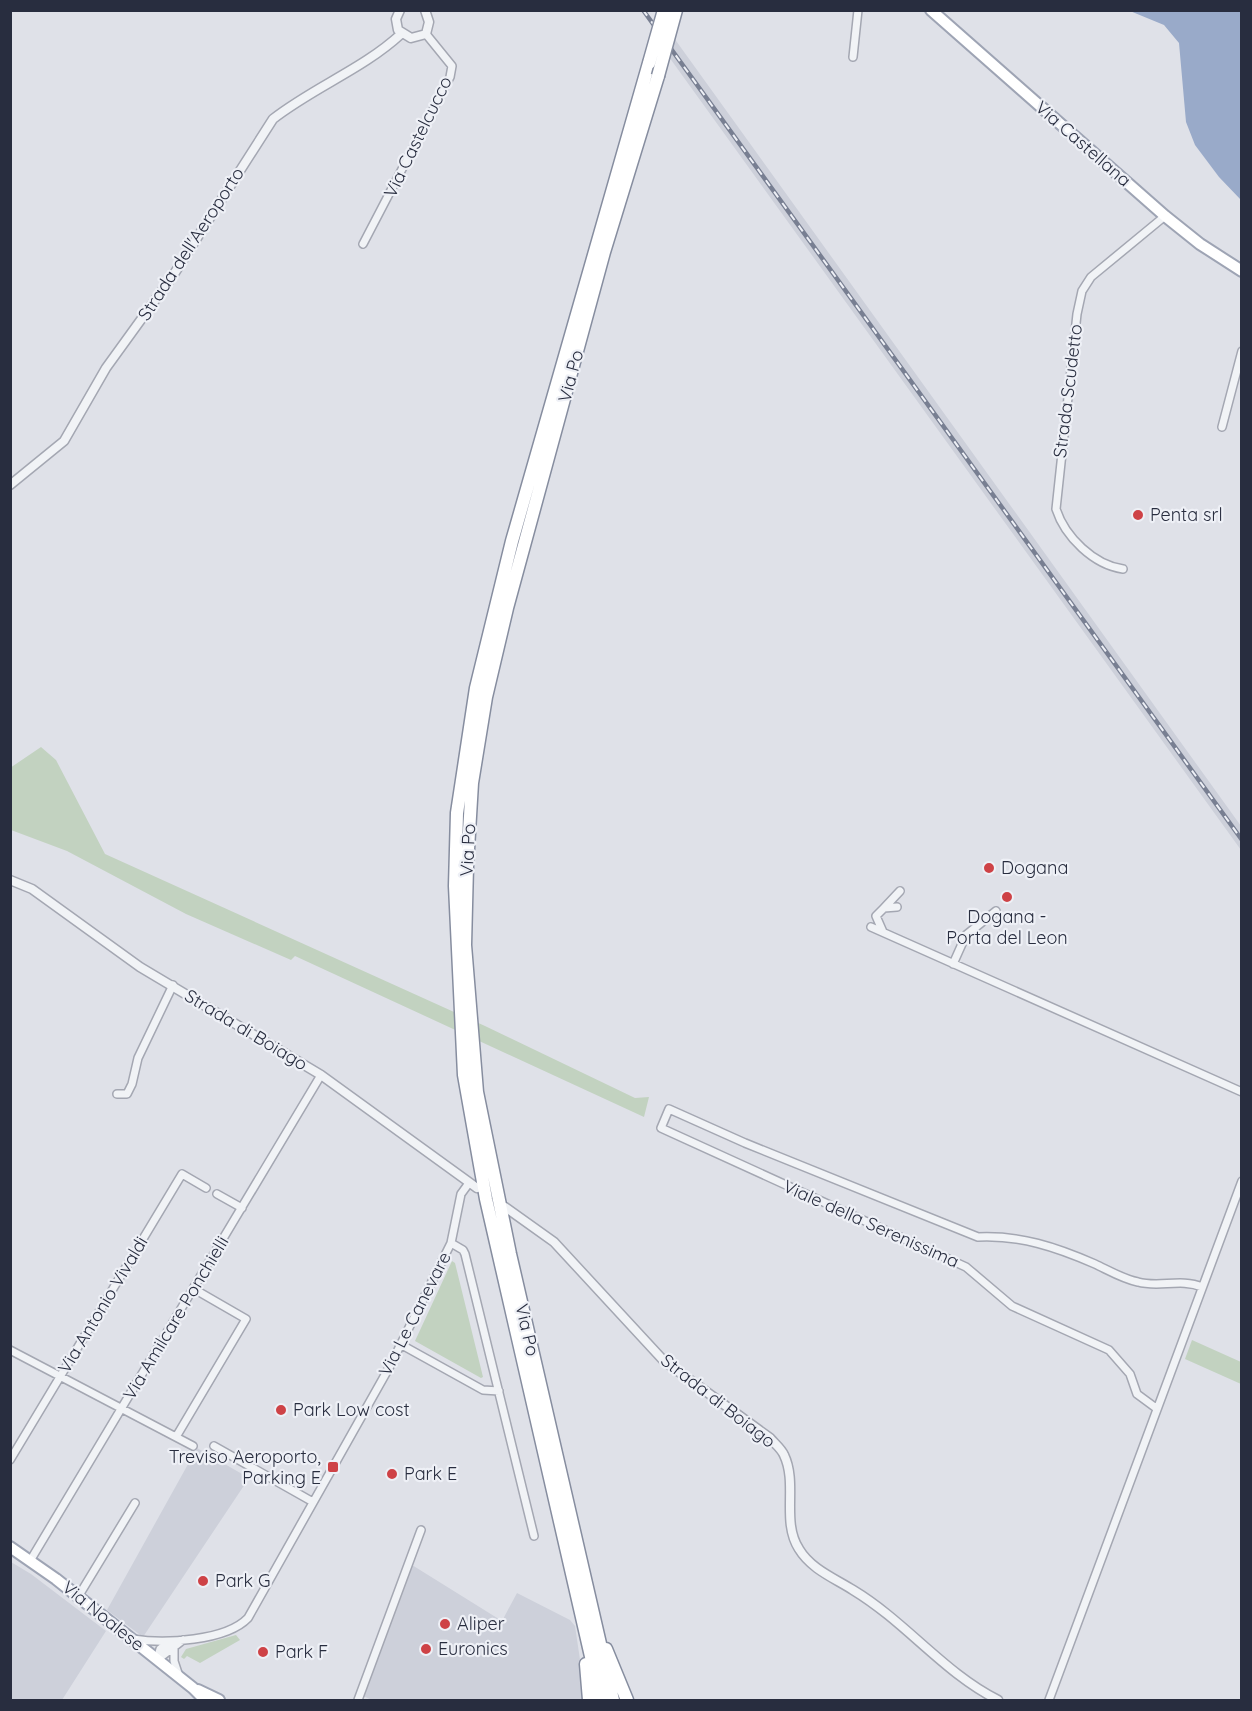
<svg xmlns="http://www.w3.org/2000/svg" width="1252" height="1711" viewBox="0 0 1252 1711" font-family="Quicksand,sans-serif">
<style>
.built{fill:#cdd0da}
.green{fill:#c2d2c0}
.water{fill:#99aac9}
.lines{fill:none;stroke-linecap:round;stroke-linejoin:round}
.minor-casing{stroke:#a4a7b2;stroke-width:10}
.tertiary-casing{stroke:#a4a7b2;stroke-width:11}
.primary-casing{stroke:#9ea4b4;stroke-width:14}
.trunk-casing{stroke:#868d9f;stroke-width:15}
.minor{stroke:#f1f3f6;stroke-width:7}
.tertiary{stroke:#f1f3f6;stroke-width:8}
.primary{stroke:#fff;stroke-width:10}
.trunk{stroke:#fff;stroke-width:12}
.rail-casing{stroke:#787f92;stroke-width:4.5}
.rail{stroke:#eef0f6;stroke-width:2;stroke-dasharray:7;stroke-linecap:butt}
.trunk-bridge-casing{stroke:#868d9f;stroke-width:15;stroke-linecap:butt}
.trunk-bridge{stroke:#fff;stroke-width:12}
.poi-dot{fill:#ce4246;stroke:#eef0f6;stroke-width:2}
.labels{text-anchor:middle;stroke-width:4.5;stroke-linejoin:round;paint-order:stroke}
.street-label{font-size:18px;fill:#282d3f;stroke:#eef0f6}
.poi-label{font-size:18px;fill:#282d3f;stroke:#eef0f6;text-anchor:start}
</style>
<rect width="100%" height="100%" fill="#dfe1e8"/>
<path class="built" d="M674 38 1241 826V850L669 57Z
M197 1448 249 1478 143 1637 107 1610Z
M11 1562 31 1574 106 1631 62 1700H11Z
M412 1565 502 1621 517 1593 570 1620 575 1626 586 1700H372L363 1696Z"/>
<path class="green" d="M41 747 56 760 105 854 485 1026 635 1098 649 1097 644 1117 295 956 291 960 186 914 67 851 11 830 10 768Z
M452 1261 455 1263 483 1377 481 1378 415 1341Z
M1192 1340 1241 1362V1384L1185 1359Z
M236 1635 240 1640 200 1663 187 1656 184 1659 181 1657 186 1649Z"/>
<path class="water" d="M1130 11H1241V200L1219 177 1195 145 1186 122 1179 43 1164 25Z"/>
<g class="lines">
<g class="minor-casing">
<path id="minor" d="M853 57 858 10
M363 244 450 77 452 66 426 34
M1222 427 1242 351
M1123 569C1094 565 1065 537 1056 509L1077 314 1082 291 1091 277 1165 216
M884 908 900 891
M871 927 1242 1092
M883 932 876 916 884 908 897 907
M953 964 966 935 996 911
M117 1094H127L132 1084 138 1058 173 985
M217 1194 242 1208
M451 1243 463 1250 465 1254 534 1536
M400 1344 483 1390 499 1391
M10 1350 193 1446
M1156 1408 1137 1394 1130 1374 1109 1350 1012 1306 966 1267 661 1128 669 1109 745 1143 978 1237C1020 1235 1056 1247 1095 1264 1108 1270 1123 1279 1138 1282 1159 1288 1181 1278 1202 1287
M176 1437 246 1319 194 1289
M214 1446 313 1502
M10 1460 182 1174 206 1188
M30 1561 321 1075
M78 1597 135 1503
M133 1639C164 1644 226 1641 248 1618L390 1366 451 1243 461 1194 469 1183
M174 1648V1661L179 1676
M157 1660 183 1640
M157 1660 160 1649 169 1642
M358 1700 421 1530
M1049 1700 1242 1181"/>
</g>
<g class="tertiary-casing">
<path id="tertiary" d="M400 10 396 19 398 30 411 38 426 34 429 22 425 10
M10 485 64 441 106 368 174 274 273 119C314 87 363 69 401 34
M10 880 32 889 140 967 321 1075 477 1188
M505 1207 554 1242 664 1361 770 1438C774 1443 781 1448 784 1455 798 1484 781 1521 799 1549 811 1569 834 1578 853 1590 906 1622 944 1673 998 1700"/>
</g>
<g class="primary-casing">
<path id="primary" d="M931 10 1165 216 1200 244 1242 271
M10 1547 56 1579 193 1688 205 1700
M198 1690 219 1700"/>
</g>
<g class="trunk-casing">
<path id="trunk" d="M606 1649 627 1700
M586 1664 589 1700
M601 1700 486 1199 464 1075 455 886 457 813 476 688 512 541 649 63
M613 1700 510 1254 477 1092 465 945 467 866 472 783 486 697 507 608 604 252 658 76"/>
</g>
<use href="#minor" class="minor"/>
<use href="#tertiary" class="tertiary"/>
<use href="#primary" class="primary"/>
<use href="#trunk" class="trunk"/>
<g class="rail-casing">
<path id="rail" d="M643 10 1242 840"/>
</g>
<use href="#rail" class="rail"/>
<g class="trunk-bridge-casing">
<path id="trunk-bridge" d="M649 63 664 10
M658 76 676 10"/>
</g>
<use href="#trunk-bridge" class="trunk-bridge"/>
</g>
<g class="poi-dot">
<circle cx="1138" cy="515" r="6"/>
<circle cx="989" cy="868" r="6"/>
<circle cx="1007" cy="897" r="6"/>
<circle cx="281" cy="1410" r="6"/>
<rect x="327" y="1461" width="12" height="12" rx="3"/>
<circle cx="392" cy="1474" r="6"/>
<circle cx="203" cy="1581" r="6"/>
<circle cx="445" cy="1624" r="6"/>
<circle cx="426" cy="1649" r="6"/>
<circle cx="263" cy="1652" r="6"/>
</g>
<g class="labels">
<g class="street-label">
<text transform="translate(418 137) rotate(-64)" y="6">Via Castelcucco</text>
<text transform="translate(1083 144) rotate(41)" y="6">Via Castellana</text>
<text transform="translate(191 244) rotate(-57)" y="6">Strada dell'Aeroporto</text>
<text transform="translate(571 376) rotate(-75)" y="6">Via Po</text>
<text transform="translate(1068 391) rotate(-83)" y="6">Strada Scudetto</text>
<text transform="translate(468 850) rotate(-87)" y="6">Via Po</text>
<text transform="translate(246 1030) rotate(31)" y="6">Strada di Boiago</text>
<text transform="translate(871 1224) rotate(24)" y="6">Viale della Serenissima</text>
<text transform="translate(103 1305) rotate(-59)" y="6">Via Antonio Vivaldi</text>
<text transform="translate(415 1314) rotate(-63)" y="6">Via Le Canevare</text>
<text transform="translate(176 1318) rotate(-59)" y="6">Via Amilcare Ponchielli</text>
<text transform="translate(527 1330) rotate(77)" y="6">Via Po</text>
<text transform="translate(718 1401) rotate(38)" y="6">Strada di Boiago</text>
<text transform="translate(103 1616) rotate(39)" y="6">Via Noalese</text>
</g>
<g class="poi-label">
<text x="1150" y="521">Penta srl</text>
<text x="1001" y="874">Dogana</text>
<text x="1007" y="923" text-anchor="middle">Dogana -<tspan x="1007" dy="21">Porta del Leon</tspan></text>
<text x="293" y="1416">Park Low cost</text>
<text x="321" y="1463" text-anchor="end">Treviso Aeroporto,<tspan x="321" dy="21">Parking E</tspan></text>
<text x="404" y="1480">Park E</text>
<text x="215" y="1587">Park G</text>
<text x="457" y="1630">Aliper</text>
<text x="438" y="1655">Euronics</text>
<text x="275" y="1658">Park F</text>
</g>
</g>
<rect width="1252" height="1711" fill="none" stroke="#282d3f" stroke-width="24"/>
</svg>
